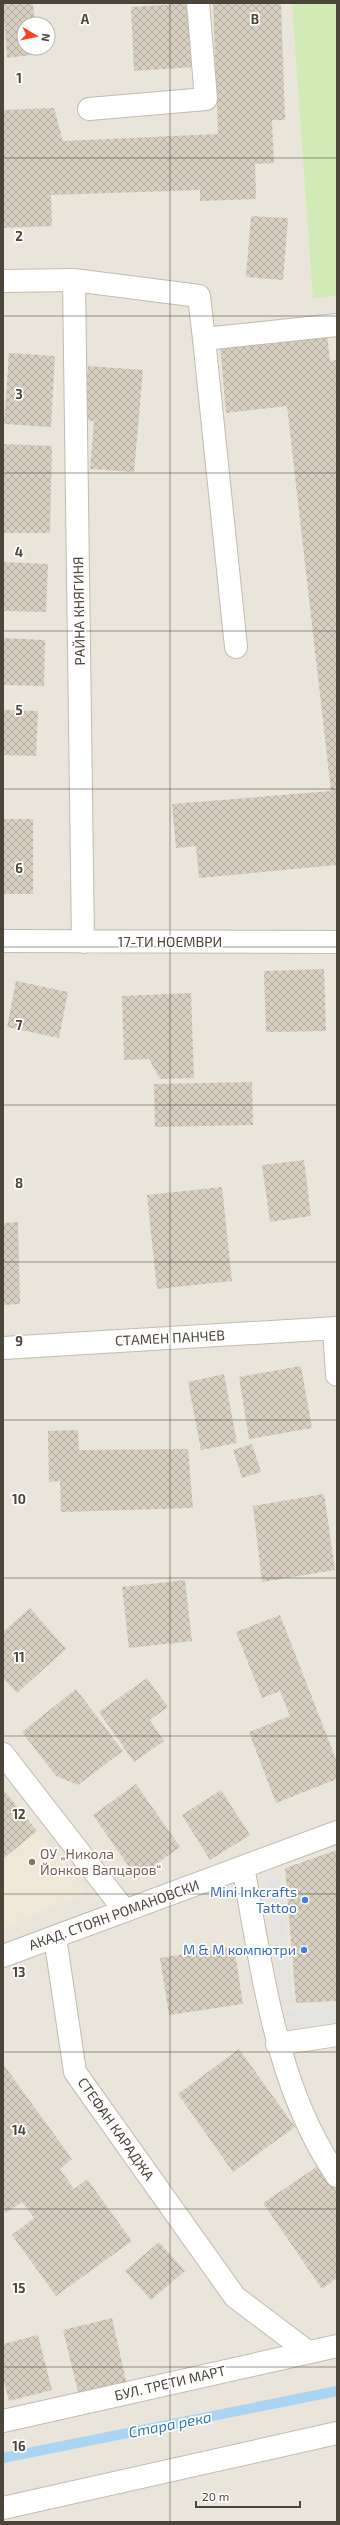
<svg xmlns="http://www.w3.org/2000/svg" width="340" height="2525" viewBox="0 0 340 2525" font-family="'Exo 2',sans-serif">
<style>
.residential{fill:#eae5da;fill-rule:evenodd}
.education{fill:#efe8d6}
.grass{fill:#d2eab5}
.parking{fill:#e5e3e0}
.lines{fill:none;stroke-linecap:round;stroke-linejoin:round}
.stream{stroke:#a9d4f2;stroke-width:10}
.building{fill:url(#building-cross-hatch)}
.minor-casing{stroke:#c2bbae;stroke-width:24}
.minor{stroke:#fff;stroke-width:22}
.grid{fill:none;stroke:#4b4439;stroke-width:1;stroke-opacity:0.55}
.education-dot{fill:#8d6e63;stroke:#fff;stroke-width:1.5}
.shop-dot{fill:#3f7fe0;stroke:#fff;stroke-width:1.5}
.labels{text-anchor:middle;stroke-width:3.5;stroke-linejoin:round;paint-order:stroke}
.street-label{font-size:14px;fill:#4b4439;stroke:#fff}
.education-label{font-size:14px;fill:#785e54;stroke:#fff;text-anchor:start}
.shop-label{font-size:14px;fill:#366cbe;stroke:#fff;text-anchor:end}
.water-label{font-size:15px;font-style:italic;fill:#2e7ab2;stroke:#fff}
.grid-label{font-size:13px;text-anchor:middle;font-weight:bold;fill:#4b4439;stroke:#fff;stroke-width:3.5;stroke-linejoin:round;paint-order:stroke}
</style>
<defs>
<pattern id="building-cross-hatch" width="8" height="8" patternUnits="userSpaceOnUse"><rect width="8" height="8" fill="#d8cfc1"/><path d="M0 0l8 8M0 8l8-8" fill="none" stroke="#b1aa9e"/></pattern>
</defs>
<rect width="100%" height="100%" fill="#f6f3ec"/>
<path class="residential" d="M3 3H337V2522H3ZM24 24H48V48H24Z"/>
<path class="education" d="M3 1789 87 1893 3 1927Z"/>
<path class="grass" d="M292 3H337V296L313 298Z"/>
<path class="parking" d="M280 1873 293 2002 280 2004 266 1875Z
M337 2005V2025L287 2030 286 2011Z"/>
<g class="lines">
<path class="stream" d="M3 2458 337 2391"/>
</g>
<path class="building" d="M3 3H33L35 24H24V48H38V54L7 58Z
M191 3 195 67 134 71 131 7Z
M213 3H281L285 120H272L274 163 255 164 256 199 200 201V190L51 195 52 226 3 228V110L54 108 63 141 218 134Z
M251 216 288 218 283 280 246 277Z
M327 334 330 361 337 360V865L199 878 196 846 176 848 172 804 331 791 287 406 226 413 220 346Z
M9 353 55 356 51 427 4 424Z
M88 366 143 370 134 472 90 469 94 421 83 420Z
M3 444 52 446 50 533H3Z
M3 562 48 564 46 612 3 611Z
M3 638 45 640 44 686 3 685Z
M3 710 38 711 36 756 3 755Z
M3 819H33V894H3Z
M324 969 326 1031 266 1032 264 971Z
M16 981 68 992 59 1038 7 1027Z
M191 993 194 1078 160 1079 149 1059 124 1060 122 996Z
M252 1082 253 1125 155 1127 154 1084Z
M304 1160 311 1216 270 1222 262 1165Z
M222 1187 232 1281 157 1289 147 1195Z
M18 1222 20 1304 3 1305V1223Z
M301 1366 312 1428 249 1439 239 1377Z
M224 1374 237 1443 201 1450 188 1382Z
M78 1430 79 1450 188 1449 193 1508 61 1512 60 1481 49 1482 48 1431Z
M252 1444 261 1472 242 1478 233 1450Z
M324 1494 335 1570 262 1582 253 1506Z
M185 1580 192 1641 129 1648 122 1587Z
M30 1608 66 1649 17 1693 3 1678V1632Z
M280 1615 337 1762V1779L276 1803 249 1732 290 1716 280 1691 262 1698 236 1632Z
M147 1678 168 1707 150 1720 164 1741 134 1762 99 1712Z
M76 1689 123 1751 78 1785 56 1776 22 1732Z
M136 1784 180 1847 137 1878 93 1815Z
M3 1789 37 1831 3 1859Z
M221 1790 250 1835 210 1860 182 1815Z
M337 1850V2001L296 2003 285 1868Z
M234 1946 243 2004 169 2015 160 1958Z
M239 2049 295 2127 233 2172 178 2094Z
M3 2064 72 2159 60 2169 74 2189 87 2179 132 2241 56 2296 12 2235 34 2218 22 2202 6 2213 3 2208Z
M321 2164 337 2187V2278L322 2289 263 2203Z
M159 2242 185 2271 151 2300 125 2271Z
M112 2318 127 2385 79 2396 63 2330Z
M38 2335 52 2390 9 2401 3 2379V2344Z"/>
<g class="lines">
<g class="minor-casing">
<path id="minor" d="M89 109 206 99 198 3
M74 280 83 942
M3 281 74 280 199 296 204 339 337 325
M204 339 236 647
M3 941 337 942
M334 1329 337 1375
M3 1348 337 1328
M3 1754 125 1911
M243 1867C263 1972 275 2086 337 2176
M55 1937 75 2072 235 2297 308 2352
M3 1956 337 1832
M277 2044 337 2035
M3 2421 337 2346
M3 2508 337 2433"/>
</g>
<use href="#minor" class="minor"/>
</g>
<path class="grid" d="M170 3V2522M3 158H337M3 316H337M3 473H337M3 631H337M3 789H337M3 947H337M3 1105H337M3 1262H337M3 1420H337M3 1578H337M3 1736H337M3 1894H337M3 2052H337M3 2209H337M3 2367H337"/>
<circle class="education-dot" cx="32" cy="1862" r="4"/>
<g class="shop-dot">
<circle cx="305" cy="1900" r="4"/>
<circle cx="304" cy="1950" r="4"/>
</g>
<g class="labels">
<g class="street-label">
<text transform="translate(79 611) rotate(-91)" y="5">РАЙНА КНЯГИНЯ</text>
<text x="170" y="947">17-ТИ НОЕМВРИ</text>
<text transform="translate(170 1338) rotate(-3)" y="5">СТАМЕН ПАНЧЕВ</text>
<text transform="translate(114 1915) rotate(-20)" y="5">АКАД. СТОЯН РОМАНОВСКИ</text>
<text transform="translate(116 2129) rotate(55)" y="5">СТЕФАН КАРАДЖА</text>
<text transform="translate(170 2383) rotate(-13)" y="5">БУЛ. ТРЕТИ МАРТ</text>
</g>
<g class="education-label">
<text x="40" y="1859">ОУ „Никола<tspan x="40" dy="16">Йонков Вапцаров“</tspan></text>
</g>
<g class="shop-label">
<text x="297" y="1897">Mini Inkcrafts<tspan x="297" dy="16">Tattoo</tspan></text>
<text x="296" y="1955">М &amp; М компютри</text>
</g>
<g class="water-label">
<text transform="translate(170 2425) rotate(-11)" y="5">Стара река</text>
</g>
</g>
<g class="grid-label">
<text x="85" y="24">A</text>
<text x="255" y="24">B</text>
<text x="19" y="83">1</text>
<text x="19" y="241">2</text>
<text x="19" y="399">3</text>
<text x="19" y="557">4</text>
<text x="19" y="715">5</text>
<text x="19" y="873">6</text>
<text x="19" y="1030">7</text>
<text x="19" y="1188">8</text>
<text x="19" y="1346">9</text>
<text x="19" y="1504">10</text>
<text x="19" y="1662">11</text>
<text x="19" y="1819">12</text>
<text x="19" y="1977">13</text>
<text x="19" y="2135">14</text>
<text x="19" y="2293">15</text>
<text x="19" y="2451">16</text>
</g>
<rect width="340" height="2525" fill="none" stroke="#4b4439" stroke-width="8"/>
<g transform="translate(36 36) rotate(99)"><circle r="19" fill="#ffffff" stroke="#b7b4b0"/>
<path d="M0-3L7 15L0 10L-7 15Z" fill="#fc3f1d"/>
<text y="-6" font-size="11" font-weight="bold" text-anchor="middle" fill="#4b4439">N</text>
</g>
<path d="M196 2501v6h104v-6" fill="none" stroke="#4b4439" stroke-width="2"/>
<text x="202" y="2501" font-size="12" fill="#4b4439" stroke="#ffffff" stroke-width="3" paint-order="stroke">20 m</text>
</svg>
